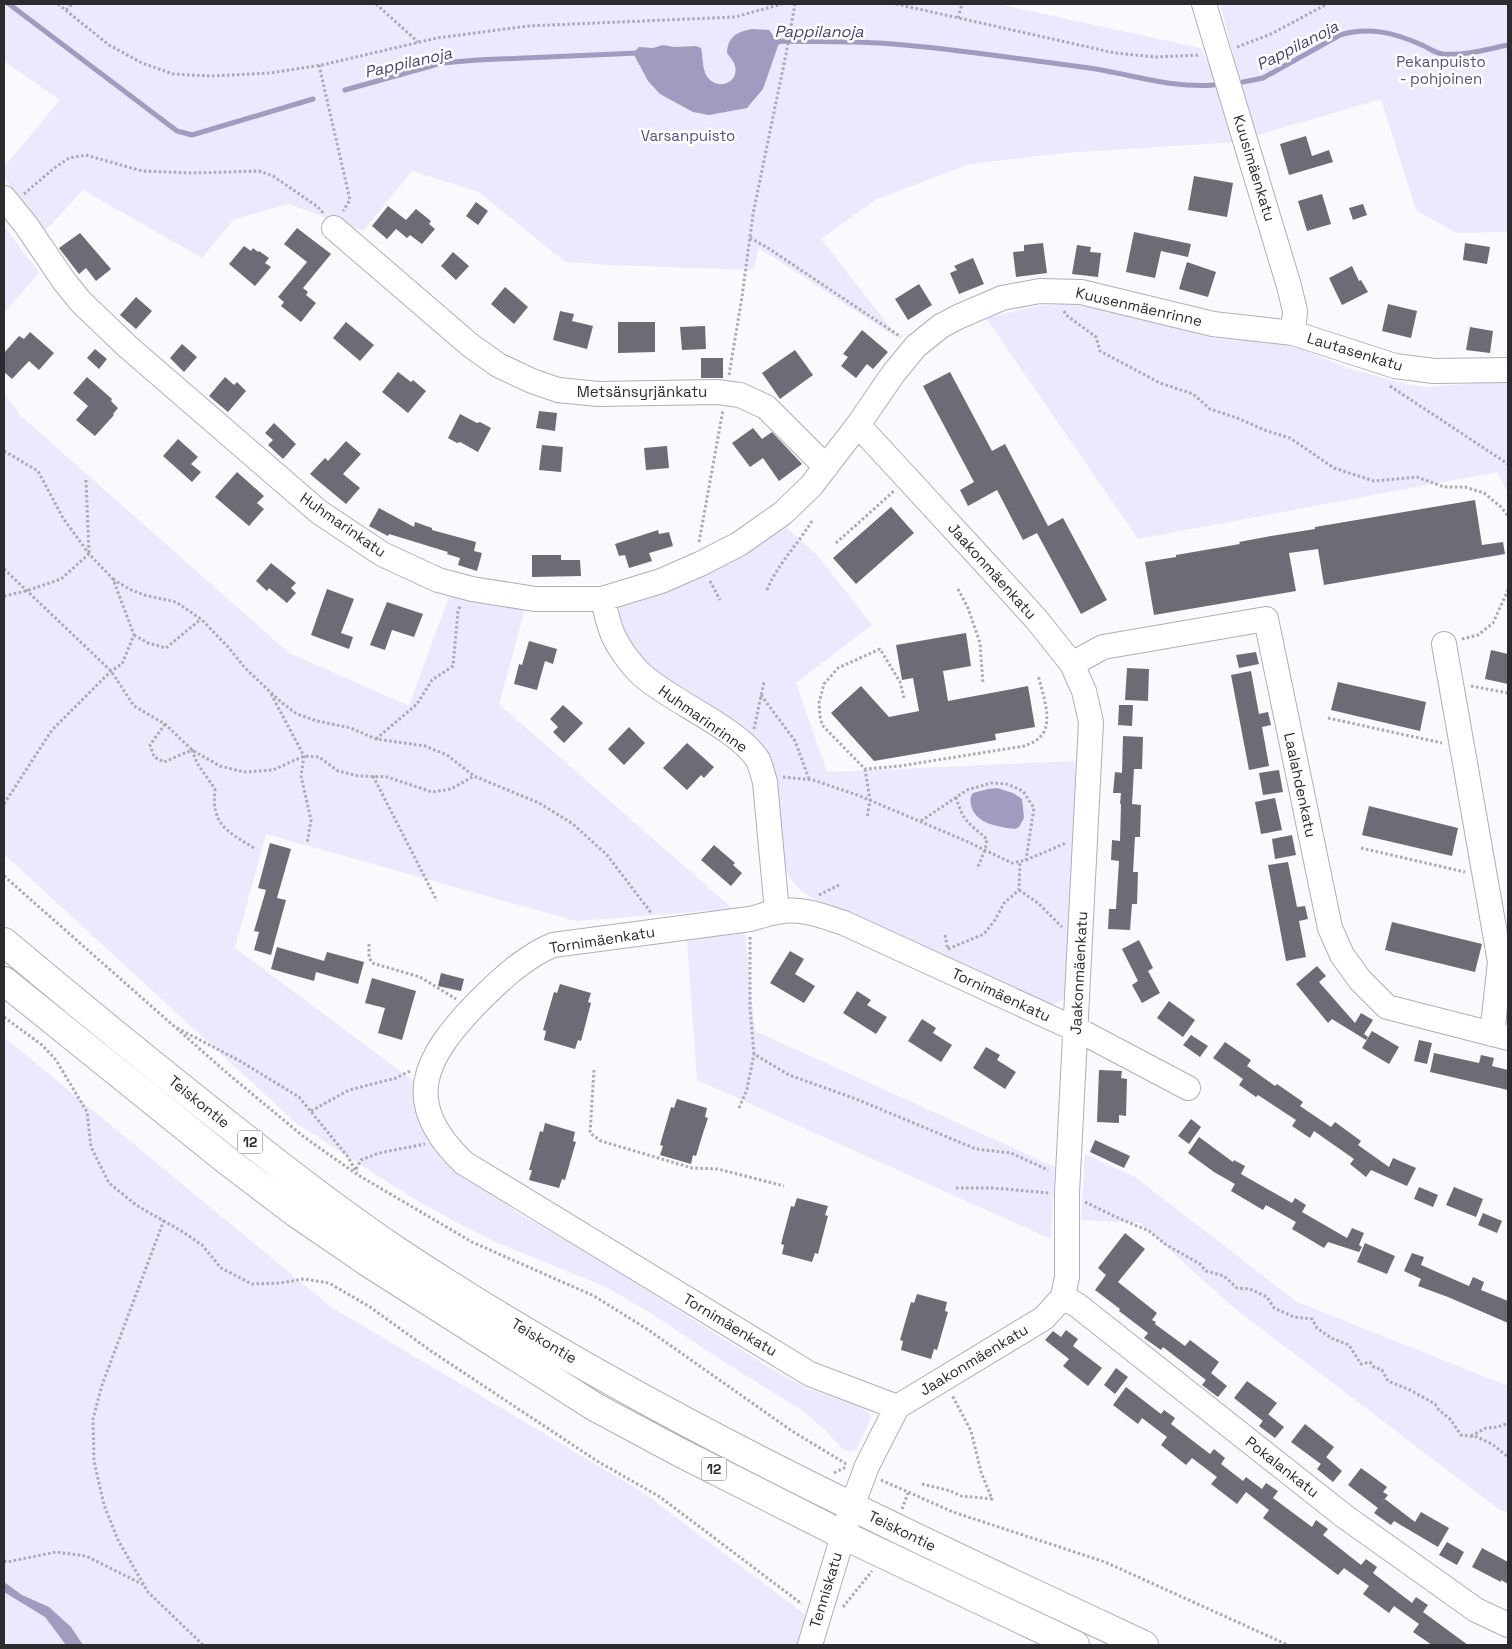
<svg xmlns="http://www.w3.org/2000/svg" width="1512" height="1649" viewBox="0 0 1512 1649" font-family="'Space Grotesk',sans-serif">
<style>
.green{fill:#ece8fe}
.water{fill:#a29bc0}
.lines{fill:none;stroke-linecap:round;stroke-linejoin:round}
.stream{stroke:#a29bc0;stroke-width:5}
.building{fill:#6d6b75}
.minor-casing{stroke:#b0aeb9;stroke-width:26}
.highway-casing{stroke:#b0aeb9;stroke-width:30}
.path{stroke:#abaaaf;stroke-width:3;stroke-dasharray:2.5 2.5;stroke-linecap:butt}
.minor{stroke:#fff;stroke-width:24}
.highway{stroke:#fff;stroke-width:28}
.labels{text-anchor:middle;stroke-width:5;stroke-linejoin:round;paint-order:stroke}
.shield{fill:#fff;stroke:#6b6b6d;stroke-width:1}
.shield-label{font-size:14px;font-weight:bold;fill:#2c2b2f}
.park-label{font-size:15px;fill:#594c81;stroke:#fff}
.street-label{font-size:15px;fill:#2c2b2f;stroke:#fff}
.water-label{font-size:16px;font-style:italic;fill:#4b3e71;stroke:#fff}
</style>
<rect width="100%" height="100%" fill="#faf9fe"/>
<path class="green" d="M4 4H998L1200 48 1209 64 1236 142 1065 153 969 164 875 200 821 239 900 340 759 248 753 270 611 265 565 262 479 192 412 171 363 231 289 204 234 219 202 258 83 190 42 234 4 176V167L60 100 4 61Z
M1220 4H1279L1283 5 1286 4H1508V232L1456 233 1416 210 1381 99 1255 136Z
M4 226 39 273 4 313Z
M1066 304 1102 308 1214 338 1258 341 1299 348 1345 367 1406 384 1426 387 1508 381V493L1497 472 1138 539 986 318 1038 306Z
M4 393 21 416 289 653 409 706 450 594 525 609 499 704 733 909 576 921 266 834 235 948 415 1082 416 1089 454 1169 520 1214 586 1252 770 1368 806 1388 864 1408 869 1413 871 1418 856 1450 851 1452 844 1450 823 1428 803 1411 718 1358 652 1314 608 1288 496 1242 452 1220 411 1197 296 1123 4 854Z
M784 527H786L818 556 872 625 796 683 827 772 1075 761V811L1065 997 1061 1001 1050 1005 835 909C811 898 794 892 784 865L774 784 649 669 627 642 618 617 620 607 623 602 759 542Z
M745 933 755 1031 1055 1167 1051 1239 697 1080 687 940Z
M4 1037 331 1307 644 1493 807 1616 799 1645H4Z
M1085 1154 1135 1177 1297 1302 1508 1386V1513L1500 1510 1233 1307 1140 1223 1081 1220Z"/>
<path class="water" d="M752 29 769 30 779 43 763 89 747 108 709 115 693 112 660 94 648 81 633 53 639 47 653 48 663 45 674 47 696 46 701 48C703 56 702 67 706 75 717 93 742 82 734 63 732 59 729 56 727 53 728 36 737 32 752 29Z
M997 788 1013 793 1022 799 1024 818 1019 827 1015 829C999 827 975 824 971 805 970 800 970 797 973 793L988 789Z
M4 1582 22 1595 49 1607 71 1627 83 1645H66L45 1617 4 1592Z"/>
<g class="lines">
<path class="stream" d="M9 4 177 131 192 135 313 99
M773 43 783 41C819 42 856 41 893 44 956 49 1019 59 1082 67 1125 72 1170 89 1214 85
M1243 82 1263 78 1340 35C1369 26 1395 33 1422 45 1429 48 1435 53 1443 54 1464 56 1488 49 1508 45
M345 90 442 63 477 60 638 53"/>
</g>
<path class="building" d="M1306 136 1312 156 1329 150 1333 162 1289 175 1280 144Z
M1194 176 1233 183 1227 217 1188 210Z
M1322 194 1331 224 1307 231 1298 201Z
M476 202 488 211 478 225 466 216Z
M1363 204 1367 215 1353 220 1349 208Z
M388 206 406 220 416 209 431 221 429 224 435 229 422 244 410 235 407 238 396 229 387 239 372 226Z
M297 228 331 254 303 288 308 292 306 295 316 303 301 322 281 306 284 302 278 297 307 262 284 244Z
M1134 232 1191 244 1188 257 1161 251 1155 278 1126 272Z
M80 233 111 269 96 281 86 268 79 274 59 248Z
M1043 243 1047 273 1016 277 1013 252 1024 251V245Z
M1465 243 1490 247 1487 264 1463 260Z
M1077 245 1091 247 1090 252 1101 253 1098 277 1072 274Z
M244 246 251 251 253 248 258 252 259 251 269 258 265 263 271 267 255 286 229 264Z
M453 252 469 266 456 280 441 266Z
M973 258 984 284 959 294 950 273 957 270 954 266Z
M1187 262 1216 272 1208 297 1179 289Z
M1352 266 1359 281 1361 280 1368 292 1342 305 1329 278Z
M919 284 932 305 908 320 895 299Z
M505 287 528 307 514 324 491 304Z
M136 297 152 311 136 329 120 315Z
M1388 304 1417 311 1411 338 1382 331Z
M560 311 574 314 572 321 593 326 587 349 553 340Z
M346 322 374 345 360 361 333 338Z
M618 322H655V352L618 353Z
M705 326 706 349 682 350 680 327Z
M1470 327 1493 331 1490 353 1466 350Z
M862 330 888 352 873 369 867 364 856 378 841 366 848 357 843 354Z
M30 332 54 353 39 370 29 361 12 379 4 372V353L19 336 24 339Z
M182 344 197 357 184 372 170 358Z
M95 349 107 359 99 369 87 358Z
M795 350 813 375 780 399 762 373Z
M701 358H723V378H701Z
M398 372 411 382 413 380 426 391 408 413 382 392Z
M950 372 992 451 1005 444 1048 526 1063 518 1107 600 1081 614 1037 533 1023 540 997 490 968 506 960 490 974 482 923 386Z
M87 377 112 399 111 401 118 408 113 414 114 415 95 436 76 420 88 406 73 393Z
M225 377 234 385 237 382 246 391 228 412 209 396Z
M539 411 557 413 555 431 536 428Z
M460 414 477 423 480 422 491 428 478 452 460 442 457 443 448 438Z
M274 423 296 444 283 459 268 445 273 440 265 433Z
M753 428 762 439 772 432 802 464 779 481 763 458 750 467 732 443Z
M178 439 198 457 191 464 201 472 192 482 163 456Z
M346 441 361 454 343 474 360 488 346 504 310 474 325 458 328 461Z
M542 445 563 447 561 472 539 470Z
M667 446 669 468 646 470 644 448Z
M237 472 264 496 257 503 264 509 249 526 215 497Z
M1475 500 1482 545 1503 542 1505 554 1324 585 1318 549 1289 553 1296 591 1154 615 1145 562 1176 557V555L1240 544 1239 542 1271 536 1315 529V527Z
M891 507 914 533 856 584 833 558Z
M379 508 414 527 415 522 432 528V530L476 542 474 551 482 553 477 571 458 565 460 558 447 554 448 552 389 534 388 536 369 526Z
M658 530 659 534 669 532 673 546 649 553 652 561 629 568 625 555 619 556 615 544Z
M532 555H561V560H580L581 576 532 577Z
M271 563 296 583 291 588 296 593 287 603 269 588 267 591 256 581Z
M327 589 354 599 341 633 353 637 349 649 311 635Z
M387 602 423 614 414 637 392 630 385 650 370 645Z
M966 633 971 666 943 671 948 701 1028 686 1035 727 995 734 996 740 874 761 831 713 861 686 889 717 919 711 913 678 902 680 896 645Z
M529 641 557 649 553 664 545 661 537 690 514 684 519 664 522 665Z
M1491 650 1508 654V684L1485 679Z
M1256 652 1259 664 1239 668 1236 655Z
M1127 668 1149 669 1148 701 1125 700Z
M1251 671 1259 714 1268 712 1271 725 1262 727 1269 766 1249 770 1231 675Z
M1338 682 1426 702 1420 731 1331 710Z
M563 705 583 723 564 743 553 732 558 727 550 719Z
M1119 705H1133L1132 726 1118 725Z
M629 727 645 743 624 765 608 749Z
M1123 736 1143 737 1142 769H1134L1132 804 1141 805 1140 837H1135L1133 872H1138L1137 904H1132L1130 930 1108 929 1109 909H1116L1119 861 1111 860 1112 840 1120 841 1121 804H1120L1121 793H1113L1115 772 1122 773Z
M687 743 714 767 704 778 701 775 687 790 663 768Z
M1279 770 1283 792 1263 795 1259 773Z
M1275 798 1282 830 1261 834 1255 802Z
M1369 806 1458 828 1452 856 1362 835Z
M1292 835 1296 855 1275 859 1272 839Z
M270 843 291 849 277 898 286 900 271 955 254 950 259 932 254 931 266 890 258 888Z
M714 845 735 863 733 865 742 873 731 886 701 860Z
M1288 862 1297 907 1305 906 1308 919 1299 921 1306 957 1286 961 1268 865Z
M1392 922 1482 944 1475 972 1385 950Z
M1139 940 1153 968 1148 971 1160 993 1142 1003 1132 985 1138 981 1122 949Z
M277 947 324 961 327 952 364 962 358 984 316 972 314 981 271 969Z
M790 951 804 959 795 974 815 986 804 1003 770 983Z
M1317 966 1326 976 1319 982 1355 1023 1361 1013 1373 1020 1364 1034 1368 1037 1366 1040 1332 1019 1328 1023 1296 984Z
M441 973 464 979 461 991 438 986Z
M372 978 416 991 402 1040 378 1033 385 1008 365 1003Z
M560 984 591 993 588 1002 591 1003 584 1030 581 1041 578 1040 575 1049 544 1040 546 1031 543 1030 554 992 557 993Z
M857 991 871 1000 867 1005 887 1017 876 1034 843 1013Z
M1169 1001 1195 1020 1183 1037 1157 1018Z
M922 1019 936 1028 933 1033 952 1045 941 1062 908 1041Z
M1372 1031 1399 1047 1389 1064 1362 1048Z
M1191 1035 1208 1046 1200 1057 1183 1045Z
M1419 1040 1432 1043 1427 1064 1414 1061Z
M1225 1042 1251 1060 1247 1066 1275 1086 1277 1084 1303 1102 1300 1106 1331 1127 1335 1122 1361 1141 1358 1145 1389 1167 1393 1158 1416 1168 1407 1186 1371 1170 1366 1177 1350 1164 1354 1159 1314 1131 1310 1138 1292 1126 1296 1120 1258 1095 1256 1097 1239 1085 1243 1079 1213 1058Z
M986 1047 1000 1055 997 1060 1016 1072 1005 1089 973 1068Z
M1434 1053 1479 1063 1481 1055 1494 1058 1492 1066 1508 1070V1090L1430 1072Z
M1099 1070 1122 1071 1121 1078 1127 1079 1126 1116 1119 1115V1123L1097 1122Z
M677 1099 707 1108 705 1117 708 1118 703 1133 696 1156 693 1155 691 1164 660 1155 663 1146 660 1145 671 1107 674 1108Z
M1191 1119 1201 1127 1189 1144 1178 1136Z
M545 1123 575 1132 573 1141 576 1142 573 1152 565 1180 562 1179 559 1188 529 1180 532 1170H529L540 1131 543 1132Z
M1199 1137 1233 1162 1234 1160 1245 1166 1241 1174 1292 1203 1295 1198 1306 1205 1302 1212 1347 1238 1352 1228 1364 1233 1359 1245 1362 1247 1359 1252 1328 1242 1324 1248 1292 1229 1296 1222 1266 1205 1263 1210 1231 1191 1236 1182 1235 1184 1214 1172 1188 1153Z
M1095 1140 1130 1156 1124 1168 1090 1152Z
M1419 1187 1438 1195 1433 1207 1414 1199Z
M1454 1187 1483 1199 1476 1217 1446 1205Z
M797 1198 828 1206 825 1215 828 1216 818 1254 815 1253 812 1262 782 1254 784 1245 781 1244 791 1206 794 1207Z
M1483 1213 1502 1221 1497 1233 1478 1225Z
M1125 1233 1145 1249 1118 1282 1157 1313 1152 1320 1156 1322 1153 1327 1155 1324 1185 1346 1190 1340 1219 1362 1206 1380 1163 1347 1161 1350 1144 1338 1148 1333 1119 1311 1120 1309 1095 1290 1106 1275 1098 1268Z
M1365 1243 1395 1256 1387 1274 1357 1262Z
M1412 1253 1424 1257 1421 1265 1469 1286 1473 1277 1484 1282 1481 1290 1508 1301V1323L1448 1297 1418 1286 1421 1279 1404 1271Z
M917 1294 947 1302 945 1311 948 1312 937 1350 934 1349 931 1359 901 1350 903 1341 900 1340 911 1302 914 1303Z
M1066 1330 1078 1339 1073 1346 1102 1368 1088 1386 1063 1366 1069 1359 1045 1340 1053 1331 1061 1337Z
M1116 1368 1128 1377 1115 1394 1104 1385Z
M1211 1373 1227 1386 1218 1397 1202 1385Z
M1247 1381 1277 1403 1263 1421 1234 1398Z
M1126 1387 1161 1414 1164 1410 1175 1418 1171 1424 1210 1454 1214 1449 1225 1458 1221 1464 1243 1481 1246 1477 1262 1489 1266 1483 1278 1491 1273 1498 1312 1527 1316 1520 1328 1529 1323 1535 1361 1565 1366 1559 1377 1567 1373 1573 1412 1603 1416 1597 1428 1605 1423 1612 1468 1645H1432L1413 1632 1419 1624 1394 1606 1389 1613 1363 1594 1369 1586 1344 1568 1338 1575 1263 1518 1269 1510 1246 1492 1237 1504 1211 1484 1217 1477 1192 1458 1186 1465 1161 1445 1167 1437 1142 1418 1138 1424 1113 1405Z
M1268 1414 1284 1427 1275 1438 1259 1426Z
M1305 1424 1334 1447 1321 1464 1291 1442Z
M1326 1457 1342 1471 1333 1482 1317 1469Z
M1361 1468 1387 1487 1383 1492 1388 1495 1379 1506 1385 1499 1415 1522 1421 1512 1449 1528 1438 1547 1394 1521 1391 1525 1374 1513 1378 1508 1348 1485Z
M1447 1542 1464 1552 1457 1565 1439 1555Z
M1482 1548 1508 1562V1584L1501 1580V1582L1472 1567Z"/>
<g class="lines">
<g class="minor-casing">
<path id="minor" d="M1204 4 1289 286 1295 311 1293 333
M4 198 26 225 64 281 81 302 128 347 319 512 382 554 438 580 472 589 535 599H602L661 581 700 564 739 544 783 513 811 486 858 425 893 374 916 346 941 326 958 317 1002 298 1040 291 1081 292 1213 324 1293 333 1395 366 1434 371 1508 370
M334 228 470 345 498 365 532 381 558 390 598 394 717 392 740 395 766 407 826 467
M602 599C606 610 608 624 613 635 619 648 631 665 642 675 672 702 738 728 758 760 761 767 763 775 765 782L777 912
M1444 644 1500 962 1492 1034
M1072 664 1103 647 1266 619 1330 928 1342 955 1360 980 1387 1007 1508 1038
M1063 1297 1077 1305 1344 1516 1476 1610 1508 1625
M897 1407 810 1374 464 1163C400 1102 424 1058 477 1003 499 981 524 957 553 945L750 919C759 917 768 913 777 912 801 907 822 916 844 923L1086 1034 1188 1088
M810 1645 852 1506 867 1466 897 1407 1044 1318 1063 1297 1067 1277V1193L1091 722 1084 691 1072 664 1037 620 988 566 858 425"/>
</g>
<g class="highway-casing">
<path id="highway" d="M4 942C85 1010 167 1077 250 1142 298 1180 347 1217 397 1251 632 1407 889 1526 1144 1645
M4 981 225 1159 296 1213 369 1263 595 1407 679 1452 843 1535 1075 1645"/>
</g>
<path class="path" d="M58 4 109 45 142 63 173 74 210 76 270 73 322 65 437 38 528 26 735 17 782 4
M376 4 418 42
M896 4 1115 53 1156 57 1199 55
M66 10 72 4
M958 18 962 4
M1237 47 1271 34 1327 4
M319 65 350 200 343 211
M24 194 53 169 69 158 86 155 142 171 192 173 259 171 273 176 318 207 324 214
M750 238 768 248 901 337
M1064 311 1066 315 1096 337 1100 351 1160 383 1193 394 1210 409 1237 418 1267 431 1290 438 1334 468 1374 481 1417 477 1444 487H1465L1484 493 1501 507 1508 516
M729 375 742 297 753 214 786 54 795 4
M1390 386 1508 464
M4 451 38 471 63 518 89 554 113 579 134 635 122 664 111 671 52 730 4 804
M86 480 89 553
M699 542 723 410
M836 543 895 490
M4 569 111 671 134 706 165 724 192 750 220 766 244 772 273 770 304 756 319 757 338 771 359 776 387 777 432 792 451 789 474 776
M113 579 129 589 144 595 176 602 201 619 229 648 245 668 282 703 297 714 317 721 351 728 376 739 425 746 447 755 474 776 539 803 573 824 607 855 652 914
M710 581 720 600
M958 589 968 608 980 643 983 684
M767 590C777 565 798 544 812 521
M4 596 26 591 61 579 89 554
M134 635 148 643 166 648 201 619
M1462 639 1478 635 1493 623 1508 590
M1471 686 1508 693
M271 694 304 756 301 776 311 820 307 844
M761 695 795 741 809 779
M904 698 900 682 880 649 838 668 824 684 819 703 820 716 822 725 865 769 900 766 1024 746C1030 744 1037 741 1041 736 1054 723 1042 691 1038 675
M1328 718 1442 743
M165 724 150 745 154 757 164 762 192 750 197 763 215 789C211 825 227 831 254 848
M754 729 764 682
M376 739 417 704 432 680 453 666 458 611 460 606
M865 769 870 800 867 818
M373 776 437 901
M783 777 813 780 860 796 966 841 1012 863 1026 860 1066 843
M956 797C963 822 969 823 987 839L985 850 977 869
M921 821 967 790 991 783 1007 784 1023 791 1034 808 1026 860
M1361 848 1465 872
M4 876 227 1073 304 1137 358 1175 472 1242 594 1296 647 1329 792 1431 848 1465
M1019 890 1038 903 1062 927
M819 895 839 885
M945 935 948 950
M750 937V1008L754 1054 789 1075 856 1099 976 1149 1011 1153 1046 1169 1048 1171
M369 944V957L372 963 420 977 456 999
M948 949 984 934 995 920 1004 903 1019 890 1020 862
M4 1017 42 1045 56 1060 87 1112 91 1147 109 1183 136 1205 183 1232 202 1245 221 1268 252 1284 280 1283 304 1279 329 1283 370 1307 431 1351 597 1461 660 1497 802 1604
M177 1028 240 1061 299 1097 348 1157 357 1173
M594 1070 590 1133 601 1141 692 1168 718 1169 784 1186
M739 1108 747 1089 754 1054
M311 1111 349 1090 396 1078 410 1071
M356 1169 361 1160 379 1153 425 1144
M956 1188H994L1049 1193
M1085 1202 1116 1217 1149 1231 1165 1244 1200 1264 1206 1271 1224 1276 1237 1288 1250 1289 1267 1297 1274 1308 1294 1317 1312 1319 1317 1328 1331 1338 1349 1345 1361 1364 1370 1362 1374 1367 1382 1370 1388 1381 1410 1390 1435 1404 1439 1410 1450 1419 1461 1435 1477 1437 1492 1444 1508 1457
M164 1220 102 1385 93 1419 94 1461 104 1505 118 1540 148 1592 203 1645
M1471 1436 1486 1428 1498 1427 1508 1423
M834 1473 846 1467
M881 1480 953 1512 1105 1562 1288 1645
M922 1484 951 1491 961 1496 992 1499 981 1472 971 1431 952 1395
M902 1509 908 1493
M4 1561 7 1562 56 1552 86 1556 144 1585
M843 1607 872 1571"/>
<use href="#minor" class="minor"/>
<use href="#highway" class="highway"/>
</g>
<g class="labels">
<g class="shield">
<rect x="237.5" y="1130.5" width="25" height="23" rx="4"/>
<rect x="701.5" y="1457.5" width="25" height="23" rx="4"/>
</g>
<g class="shield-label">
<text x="250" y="1147">12</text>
<text x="714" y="1474">12</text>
</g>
<g class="park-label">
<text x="1441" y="67">Pekanpuisto<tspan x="1441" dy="17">- pohjoinen</tspan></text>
<text x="688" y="141">Varsanpuisto</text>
</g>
<g class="street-label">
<text transform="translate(1254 168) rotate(73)" y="5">Kuusimäenkatu</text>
<text transform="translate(1139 307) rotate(13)" y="5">Kuusenmäenrinne</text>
<text transform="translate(1355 352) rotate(17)" y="5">Lautasenkatu</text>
<text x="642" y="397">Metsänsyrjänkatu</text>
<text transform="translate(343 525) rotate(35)" y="5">Huhmarinkatu</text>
<text transform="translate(992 571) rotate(48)" y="5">Jaakonmäenkatu</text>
<text transform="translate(703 719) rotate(35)" y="5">Huhmarinrinne</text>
<text transform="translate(1300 785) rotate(78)" y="5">Laalahdenkatu</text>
<text transform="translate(602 940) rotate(-9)" y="5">Tornimäenkatu</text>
<text transform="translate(1079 973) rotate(-87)" y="5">Jaakonmäenkatu</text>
<text transform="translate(1001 995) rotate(25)" y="5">Tornimäenkatu</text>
<text transform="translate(199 1102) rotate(39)" y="5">Teiskontie</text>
<text transform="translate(730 1325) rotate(31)" y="5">Tornimäenkatu</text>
<text transform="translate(544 1341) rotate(31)" y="5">Teiskontie</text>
<text transform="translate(974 1360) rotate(-31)" y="5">Jaakonmäenkatu</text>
<text transform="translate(1282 1467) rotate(38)" y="5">Pokalankatu</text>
<text transform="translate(902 1531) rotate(26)" y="5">Teiskontie</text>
<text transform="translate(826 1590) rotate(-73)" y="5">Tenniskatu</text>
</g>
<g class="water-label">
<text x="819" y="37">Pappilanoja</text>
<text transform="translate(1297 45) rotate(-27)" y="6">Pappilanoja</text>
<text transform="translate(408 62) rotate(-13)" y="6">Pappilanoja</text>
</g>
</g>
<rect width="1512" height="1649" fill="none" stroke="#2c2b2f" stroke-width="10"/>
</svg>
